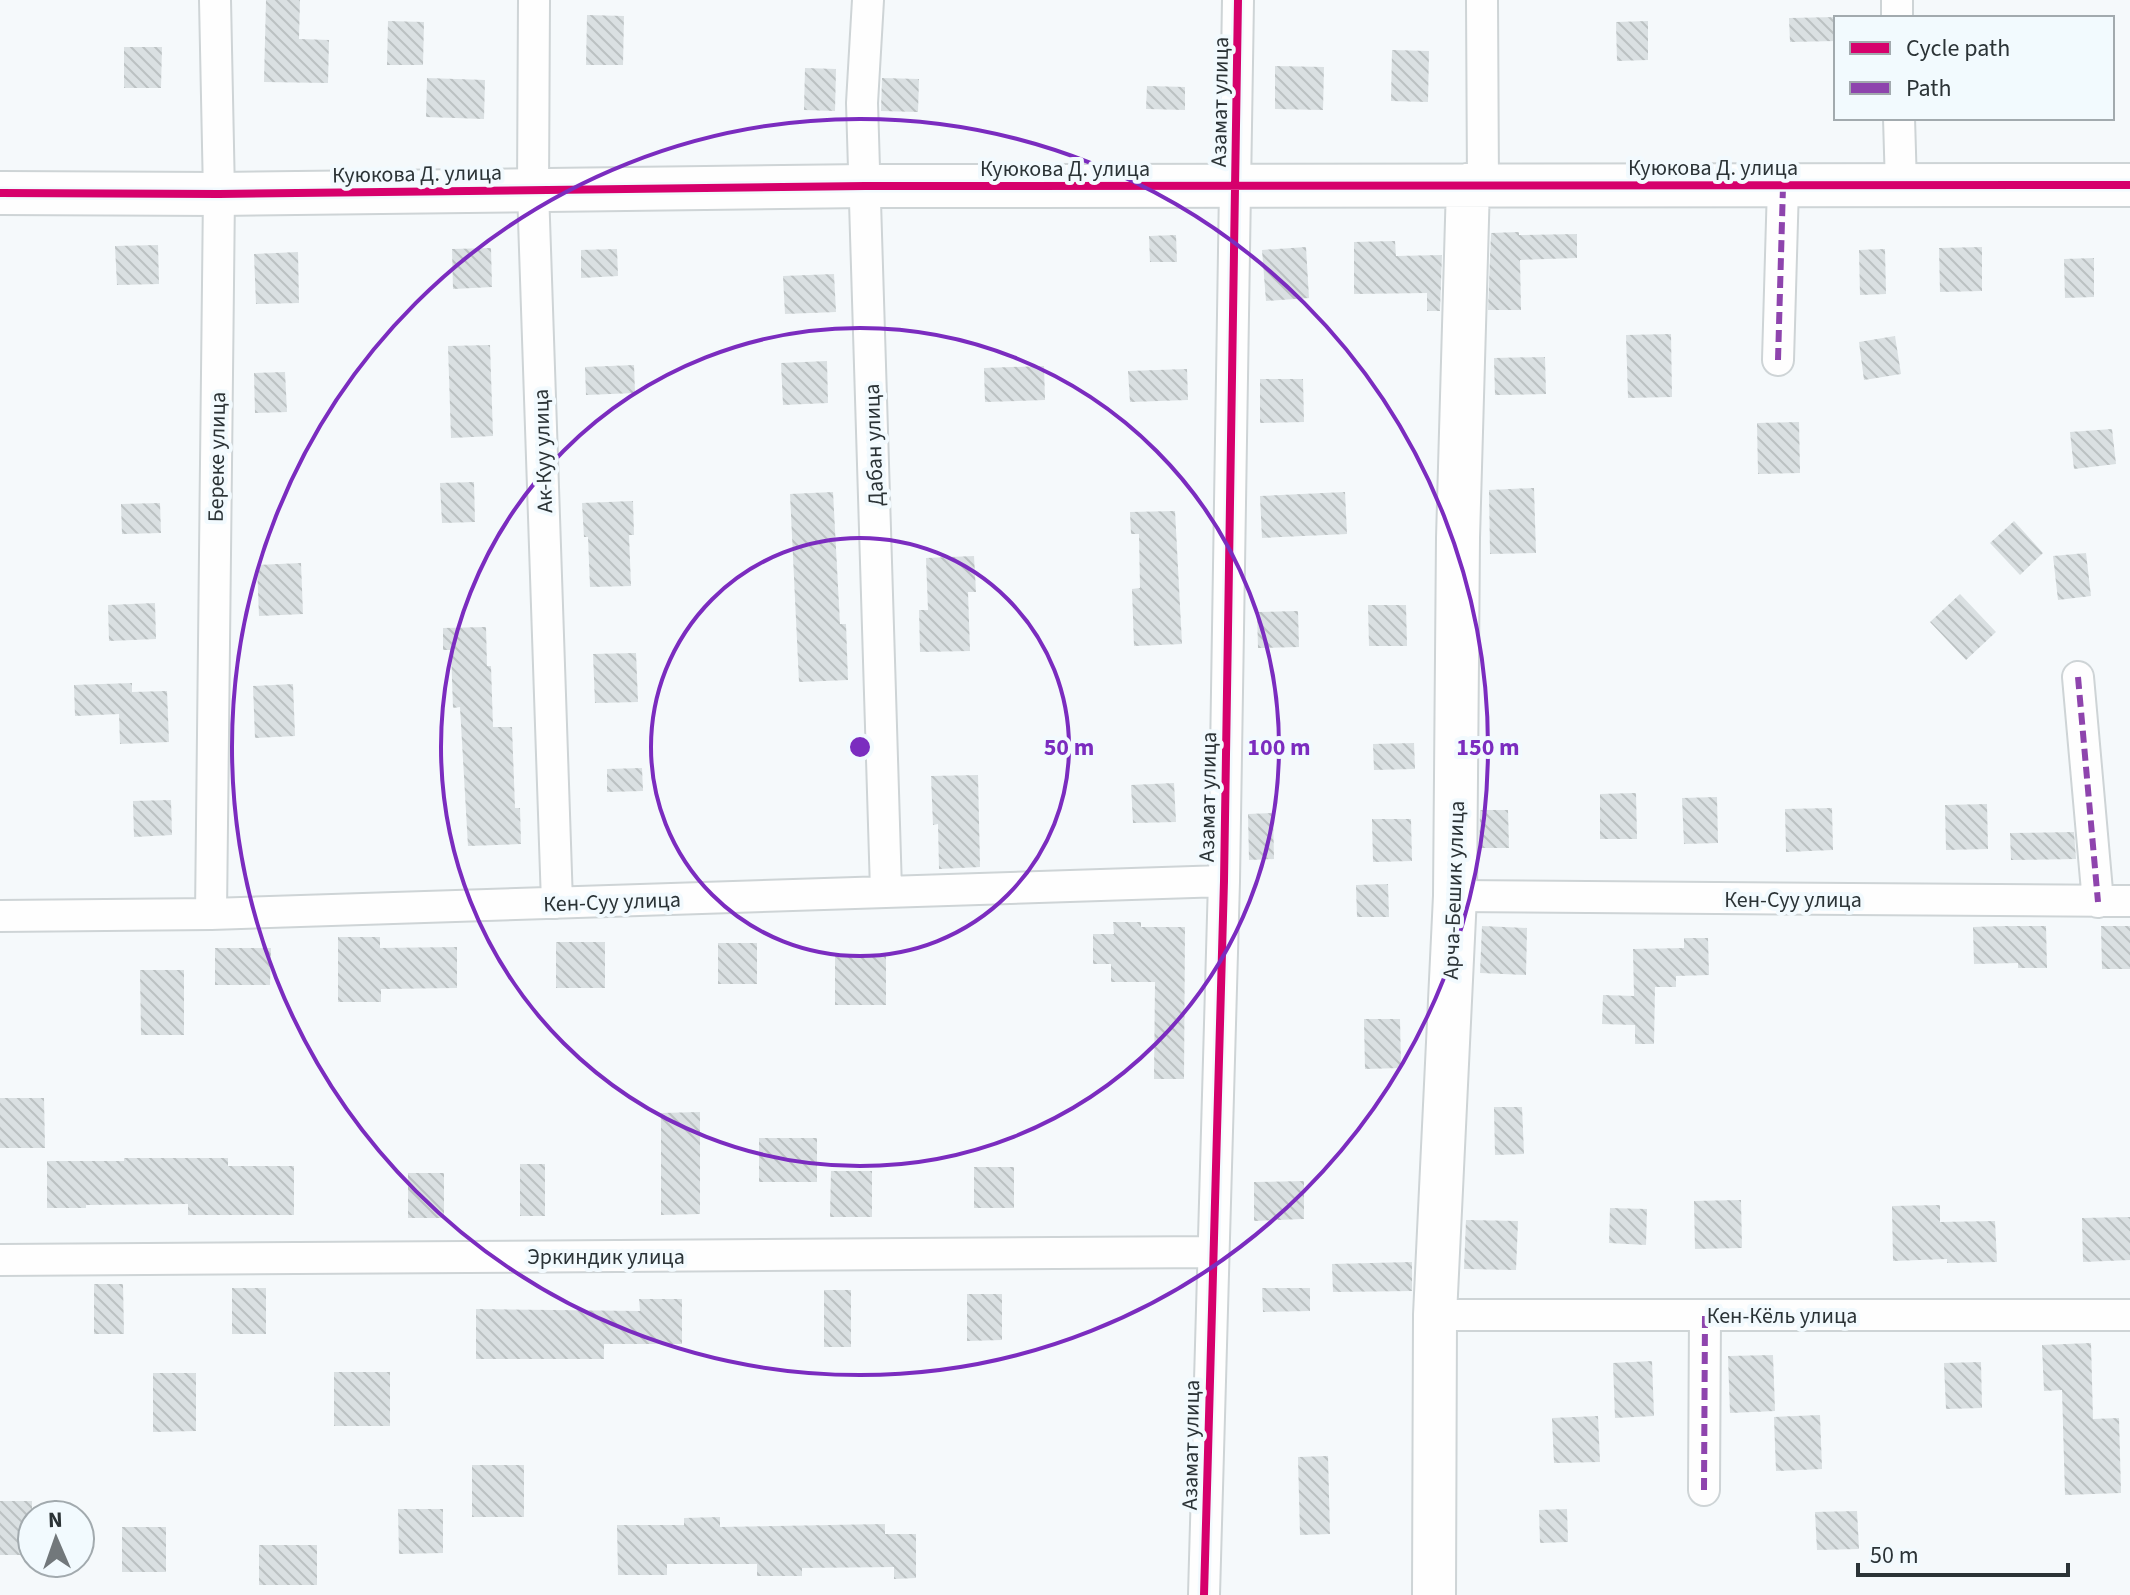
<svg xmlns="http://www.w3.org/2000/svg" width="2130" height="1595" viewBox="0 0 2130 1595" font-family="'Source Sans 3',sans-serif">
<style>
.building{fill:url(#building-back-hatch)}
.lines{fill:none;stroke-linecap:round;stroke-linejoin:round}
.street-casing{stroke:#ced4d6;stroke-width:34}
.secondary-casing{stroke:#ced4d6;stroke-width:46}
.street{stroke:#fefefe;stroke-width:30}
.secondary{stroke:#fefefe;stroke-width:42}
.quiet{stroke:#8e44ad;stroke-width:6;stroke-dasharray:12 6;stroke-linecap:butt}
.cycleway-casing{stroke:#f2fafe;stroke-width:13}
.cycleway{stroke:#d6006c;stroke-width:8}
.ring{fill:none;stroke:#7b2cbf;stroke-width:4}
.labels{text-anchor:middle;stroke-width:8;stroke-linejoin:round;paint-order:stroke}
.street-label{font-size:22px;fill:#2b3336;stroke:#f2fafe}
.centre{fill:#7b2cbf;stroke:#f2fafe;stroke-width:4}
.ring-label{font-size:24px;text-anchor:middle;font-weight:bold;fill:#7b2cbf;stroke:#f2fafe;stroke-width:8;stroke-linejoin:round;paint-order:stroke}
</style>
<defs>
<pattern id="building-back-hatch" width="6" height="6" patternUnits="userSpaceOnUse" patternTransform="scale(2)"><rect width="6" height="6" fill="#dae0e2"/><path d="M-1 5l2 2M0 0l6 6M5-1l2 2" fill="none" stroke="#bbc1c2"/></pattern>
</defs>
<rect width="100%" height="100%" fill="#f5f9fb"/>
<path class="building" d="M266 0H300L299 39 329 40 328 83 264 82Z
M587 15 624 16 623 65H586Z
M1836 17V41L1790 42 1789 18Z
M388 21 424 22 423 65H387Z
M1648 21V60L1617 61 1616 22Z
M124 47H162L161 88H124Z
M1392 50 1429 51 1428 102 1391 101Z
M1275 66 1324 67 1323 110 1275 109Z
M805 68 836 69 835 111 804 110Z
M427 78 485 80 484 119 426 117Z
M882 78 919 79 918 112 881 111Z
M1147 86 1185 87V110L1146 109Z
M1519 232V235L1577 234V258L1520 260 1521 310H1488L1491 233Z
M1176 235 1177 262H1150L1149 236Z
M1395 241 1396 256 1442 255 1440 311H1427V293L1354 294V242Z
M158 245 159 284 117 285 115 246Z
M1306 247 1309 298 1266 301 1262 250Z
M1982 247V291L1940 292 1939 248Z
M491 248 492 287 453 289 452 249Z
M617 249 618 276 581 278V250Z
M1885 249 1886 294 1860 295 1859 250Z
M298 252 299 303 256 304 254 254Z
M2094 258V297L2065 298 2064 259Z
M834 274 836 312 785 314 783 276Z
M1671 334 1672 397 1628 398 1626 335Z
M1895 336 1901 374 1864 380 1859 342Z
M490 345 493 436 451 438 448 346Z
M1545 357 1546 394 1495 395 1494 358Z
M827 361 828 403 783 405 781 363Z
M634 365 635 393 586 395 585 367Z
M1044 366 1045 400 985 402 984 368Z
M1187 369 1188 400 1130 402 1128 371Z
M285 372 287 412 255 413 254 373Z
M1260 379H1303L1304 422 1260 423Z
M1799 422 1800 473 1758 474 1757 423Z
M2112 429 2116 464 2074 469 2070 432Z
M474 482 475 522 442 523 440 483Z
M1534 488 1536 553 1490 554 1489 490Z
M833 492 840 624H846L848 680 799 682 790 494Z
M1345 492 1347 534 1262 538 1260 496Z
M633 501 634 535H629L631 586 590 587 588 537H584L582 503Z
M160 503 161 533 122 534 121 504Z
M1175 511 1182 644 1134 646 1132 589 1140 588 1139 534H1131L1130 512Z
M2014 521 2043 553 2020 575 1990 543Z
M2086 553 2091 596 2058 600 2053 556Z
M974 556 976 592H968L970 651 920 652 919 610H928L926 558Z
M301 563 303 614 259 616 257 565Z
M1960 594 1996 632 1966 660 1930 622Z
M155 603 156 639 109 641 108 605Z
M1368 605H1406L1407 646H1369Z
M1298 611 1299 647 1258 648 1257 612Z
M486 627 487 666H491L493 727H512L515 808H520L521 844 468 846 460 707 453 708 451 650H443V628Z
M636 653 638 702 595 703 593 654Z
M132 683V692L167 691 169 742 120 744 119 714 75 716 74 685Z
M293 684 295 736 255 738 253 686Z
M1414 743 1415 769 1374 770 1373 744Z
M642 768 643 791 607 792V769Z
M978 775 980 867 939 869 938 824 933 825 931 776Z
M1174 783 1176 822 1133 823 1131 785Z
M1636 793 1637 839H1600V794Z
M1717 797 1718 843 1684 844 1682 798Z
M171 800 172 835 134 837 133 801Z
M1987 804 1988 849 1946 850 1945 805Z
M1832 808 1833 850 1786 852 1785 809Z
M1480 810H1508L1509 848H1479Z
M1273 813 1274 859 1249 860 1248 814Z
M1372 819H1411L1412 861 1373 862Z
M2074 832 2076 859 2011 860 2010 833Z
M1388 884 1389 917H1357L1356 885Z
M1113 922H1141V927H1185L1184 1079H1154L1155 982H1111V964H1093V934H1114Z
M1482 926 1527 928 1526 975 1480 973Z
M2004 926H2046L2047 968H2018V963L1974 964 1973 927Z
M2101 926H2130V969H2102Z
M338 937H380V948L457 947V988L381 989V1002H338Z
M1684 938H1708L1709 975 1676 976V987H1655L1654 1044H1635V1025L1602 1024 1603 995 1634 996 1633 949 1684 948Z
M556 942H605V988H556Z
M718 943H757V984H718Z
M215 948H271L270 985H215Z
M835 956H886V1005H835Z
M140 970H184V1035H141Z
M1364 1019H1400L1401 1068 1365 1069Z
M0 1098H44L45 1148H0Z
M1494 1107H1522L1524 1154 1495 1155Z
M700 1112V1214L661 1215V1113Z
M759 1138H817V1182H759Z
M124 1158H228V1166H294V1215H188V1204L86 1205V1208H47V1161H124Z
M520 1164H545V1216H520Z
M974 1167H1014V1208H974Z
M831 1171H872V1217H830Z
M408 1173H444V1218H408Z
M1304 1181V1219L1254 1221V1182Z
M1741 1200 1742 1248 1695 1249 1694 1201Z
M1940 1205V1222L1995 1221 1997 1262 1947 1263V1259L1893 1261 1892 1206Z
M1610 1208 1647 1209 1646 1245 1609 1243Z
M2130 1217V1260L2083 1262 2082 1218Z
M1466 1220 1518 1221 1516 1270 1464 1269Z
M1412 1262V1291L1333 1292 1332 1264Z
M94 1284H123L124 1334H94Z
M232 1288H266V1334H232Z
M1262 1288H1310V1311L1263 1312Z
M824 1290H851V1347H824Z
M967 1294H1002V1340L967 1341Z
M639 1299H682V1344H604V1359H476V1309L640 1311Z
M2091 1343 2093 1419 2119 1418 2121 1493 2065 1495 2062 1390 2044 1391 2042 1345Z
M1773 1355 1775 1411 1730 1413 1728 1356Z
M1652 1361 1654 1416 1615 1418 1613 1363Z
M1981 1362 1982 1408 1946 1409 1944 1363Z
M334 1372H390V1426H334Z
M153 1373H196V1431L153 1432Z
M1820 1415 1822 1469 1776 1471 1774 1417Z
M1598 1416 1600 1462 1554 1463 1552 1418Z
M1328 1456 1330 1534 1300 1535 1298 1457Z
M472 1465H524V1517H472Z
M0 1501H32V1555H0Z
M398 1509H443V1553L399 1554Z
M1567 1509 1568 1542 1540 1543 1539 1510Z
M1857 1511 1859 1549 1817 1550 1815 1512Z
M720 1517V1527L885 1524V1534H916V1578L894 1579V1567L802 1568V1576H757V1564H667V1575H618L617 1525H684V1518Z
M122 1527H166V1572H122Z
M259 1545H317V1585H259Z"/>
<g class="lines">
<g class="street-casing">
<path id="street" d="M534 0 533 190 557 903
M868 0 862 103 886 890
M1482 0 1483 185
M1897 0V18
M1899 118 1901 186
M1778 360 1783 186
M2078 677 2098 902
M1455 896 2130 901
M211 914 219 194 215 0
M0 916 211 914 1224 881
M0 1260 1213 1252
M1435 1315H2130
M1704 1490 1705 1315
M1204 1595 1224 881 1238 0"/>
</g>
<g class="secondary-casing">
<path id="secondary" d="M0 193 219 194 865 186 2130 185
M1434 1595 1435 1315 1455 896 1458 538 1468 185"/>
</g>
<use href="#street" class="street"/>
<use href="#secondary" class="secondary"/>
<path class="quiet" d="M1778 360 1783 186
M2078 677 2098 902
M1704 1490 1705 1315"/>
<g class="cycleway-casing">
<path id="cycleway" d="M0 193 219 194 865 186 2130 185
M1204 1595 1224 881 1238 0"/>
</g>
<use href="#cycleway" class="cycleway"/>
</g>
<g class="ring">
<circle cx="860" cy="747" r="209"/>
<circle cx="860" cy="747" r="419"/>
<circle cx="860" cy="747" r="628"/>
</g>
<g class="labels">
<g class="street-label">
<text transform="translate(1219 102) rotate(-89)" y="8">Азамат улица</text>
<text x="1713" y="175">Куюкова Д. улица</text>
<text x="1065" y="176">Куюкова Д. улица</text>
<text transform="translate(417 173) rotate(-1)" y="8">Куюкова Д. улица</text>
<text transform="translate(873 445) rotate(-92)" y="8">Дабан улица</text>
<text transform="translate(542 451) rotate(-92)" y="8">Ак-Куу улица</text>
<text transform="translate(216 457) rotate(-89)" y="8">Береке улица</text>
<text transform="translate(1207 797) rotate(-89)" y="8">Азамат улица</text>
<text transform="translate(1453 890) rotate(-88)" y="8">Арча-Бешик улица</text>
<text x="1793" y="907">Кен-Суу улица</text>
<text transform="translate(612 901) rotate(-2)" y="8">Кен-Суу улица</text>
<text x="606" y="1264">Эркиндик улица</text>
<text x="1782" y="1323">Кен-Кёль улица</text>
<text transform="translate(1190 1445) rotate(-89)" y="8">Азамат улица</text>
</g>
</g>
<circle cx="860" cy="747" r="12" class="centre"/>
<g class="ring-label">
<text x="1069" y="755">50 m</text>
<text x="1279" y="755">100 m</text>
<text x="1488" y="755">150 m</text>
</g>
<rect x="1834" y="16" width="280" height="104" fill="#f2fafe" stroke="#a2aaae" stroke-width="2"/>
<rect x="1850" y="42" width="40" height="12" fill="#d6006c" stroke="#a2aaae" stroke-width="2"/>
<text x="1906" y="56" font-size="24" fill="#2b3336">Cycle path</text>
<rect x="1850" y="82" width="40" height="12" fill="#8e44ad" stroke="#a2aaae" stroke-width="2"/>
<text x="1906" y="96" font-size="24" fill="#2b3336">Path</text>
<g transform="translate(56 1539) rotate(358)"><circle r="38" fill="#f2fafe" stroke="#a2aaae" stroke-width="2"/>
<path d="M0-6L14 30L0 20L-14 30Z" fill="#72787b"/>
<text y="-12" font-size="22" font-weight="bold" text-anchor="middle" fill="#2b3336">N</text>
</g>
<path d="M1858 1563v12h210v-12" fill="none" stroke="#2b3336" stroke-width="4"/>
<text x="1870" y="1563" font-size="24" fill="#2b3336" stroke="#f2fafe" stroke-width="6" paint-order="stroke">50 m</text>
</svg>
